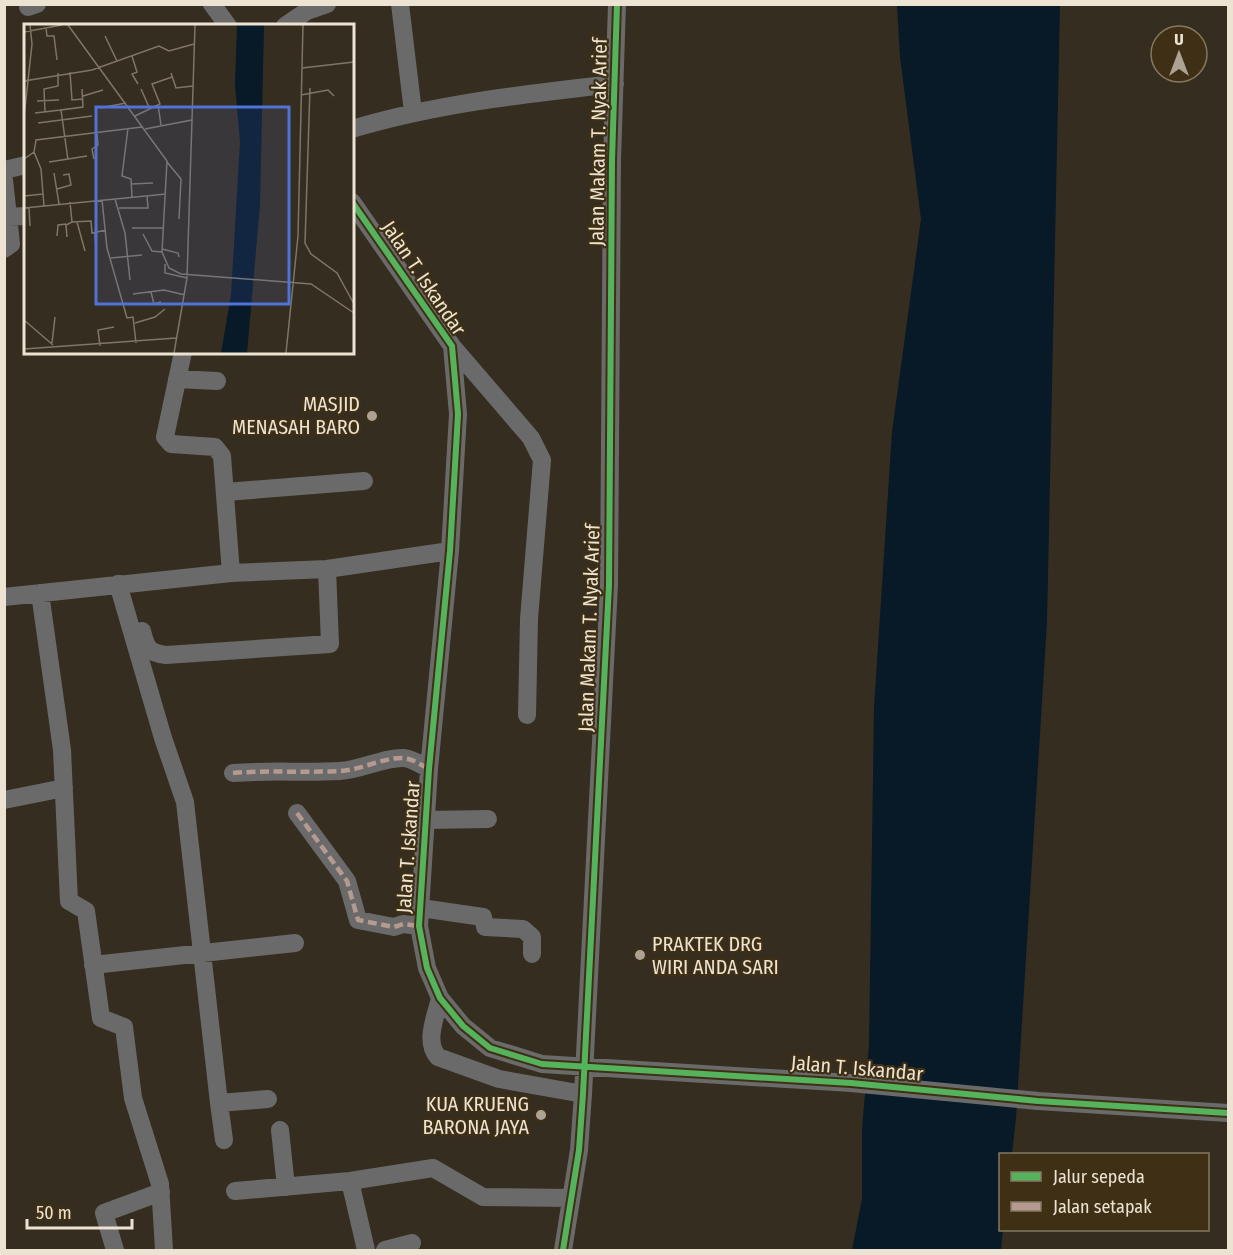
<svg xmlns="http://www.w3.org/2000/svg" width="1233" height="1255" viewBox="0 0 1233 1255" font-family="'Fira Sans Condensed',sans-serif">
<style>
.water{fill:#081927}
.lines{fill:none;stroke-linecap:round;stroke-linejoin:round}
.minor{stroke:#6a6a6a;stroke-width:18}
.quiet{stroke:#b69a8f;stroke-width:4.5;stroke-dasharray:9 4.5;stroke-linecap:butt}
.cycleway-casing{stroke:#3f3015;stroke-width:10}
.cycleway{stroke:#56b35d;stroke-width:6}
.poi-dot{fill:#aca394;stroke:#3f3015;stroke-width:2}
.labels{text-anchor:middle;stroke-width:4.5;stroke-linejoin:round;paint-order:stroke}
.street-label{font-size:20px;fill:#ece3d3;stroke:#3f3015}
.poi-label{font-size:20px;fill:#ece3d3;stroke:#3f3015;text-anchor:end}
.inset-road{fill:none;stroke:#7e7667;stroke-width:1.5}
.view{fill:#5173d7;fill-opacity:0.15;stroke:#5173d7;stroke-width:3}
.inset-edge{fill:none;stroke:#ece3d3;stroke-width:3}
</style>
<rect width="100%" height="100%" fill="#352d1f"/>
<path class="water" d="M897 5H1060L1047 622 1016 1118 1012 1154H1000V1230H1003L1001 1250H852L862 1199V1130L869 1045 874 708 892 432 921 219 900 57Z"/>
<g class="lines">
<path class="minor" d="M212 4 228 26
M400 4 413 112
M28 7 37 4
M285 26 307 11 327 4
M352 129C439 103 526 94 615 84
M4 170 26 165
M4 180 11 244 4 249
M352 202 452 346 458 414 450 551 429 769 419 926 427 968 440 998 463 1026 490 1048 542 1064 851 1083 1038 1101 1228 1113
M4 217 26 216
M452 346 531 438 542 460 529 619 527 715
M183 352 165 437 171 444 215 447 222 456 231 573
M177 379 217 381
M226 492 364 481
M118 584 163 738 185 802 219 1103
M40 593 62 750 69 901 86 911 101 1018 124 1027 133 1098 160 1184 164 1250
M4 597 231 573 327 569 450 551
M142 631C146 647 148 653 166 655L330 644 327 569
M233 773C269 770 304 773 340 771 361 770 384 757 404 758 413 759 421 765 429 769
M4 800 64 788
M297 813 347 881 358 920 394 927 403 924 419 926
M426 820 488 819
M421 908 483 917 485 927 523 929 532 937V954
M93 965 295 943
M440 998C436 1016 424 1042 438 1057L499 1079 583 1094
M280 1130 286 1187
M224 1140 219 1103 268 1099
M350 1181 366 1250
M235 1191 350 1181 433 1168 483 1197 571 1198
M115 1250 104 1213 161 1192
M385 1250 412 1243
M563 1250 579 1150 583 1094 609 585 612 160 617 4"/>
<path class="quiet" d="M233 773C269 770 304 773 340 771 361 770 384 757 404 758 413 759 421 765 429 769
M297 813 347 881 358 920 394 927 403 924 419 926"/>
<g class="cycleway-casing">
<path id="cycleway" d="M352 202 452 346 458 414 450 551 429 769 419 926 427 968 440 998 463 1026 490 1048 542 1064 851 1083 1038 1101 1228 1113
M563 1250 579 1150 583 1094 609 585 612 160 617 4"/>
</g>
<use href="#cycleway" class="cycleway"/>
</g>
<g class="poi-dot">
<circle cx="372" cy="416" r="6"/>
<circle cx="640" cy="955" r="6"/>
<circle cx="541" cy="1115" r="6"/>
</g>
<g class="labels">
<g class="street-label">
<text transform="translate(598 142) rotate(-89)" y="7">Jalan Makam T. Nyak Arief</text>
<text transform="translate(424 278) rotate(56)" y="7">Jalan T. Iskandar</text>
<text transform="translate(589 628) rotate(-88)" y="7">Jalan Makam T. Nyak Arief</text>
<text transform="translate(408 847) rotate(-86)" y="7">Jalan T. Iskandar</text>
<text transform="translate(857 1068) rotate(5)" y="7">Jalan T. Iskandar</text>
</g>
<g class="poi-label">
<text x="360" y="411">MASJID<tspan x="360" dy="23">MENASAH BARO</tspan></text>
<text x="652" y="951" text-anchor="start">PRAKTEK DRG<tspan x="652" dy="23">WIRI ANDA SARI</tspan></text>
<text x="529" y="1111">KUA KRUENG<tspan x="529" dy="23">BARONA JAYA</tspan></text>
</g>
</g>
<g transform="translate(24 24)">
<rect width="330" height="330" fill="#352d1f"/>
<path d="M213 1H240L236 181 223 329H197L207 271 216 118 211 61Z" fill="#081927"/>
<path class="inset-road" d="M44 1 143 137 138 228 145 244 157 250 287 260 330 289M22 4 23 12H30L33 36M0 8 38 1M81 12 93 37M108 32 113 48 108 50 114 60M278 44 330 38M46 48 48 76 59 75M147 49 152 64 169 62M0 57 68 46 135 22 145 27 170 20M286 64 281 219 287 230 313 249 330 280M117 65 125 83M277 71 304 66 310 72M59 72 79 66M13 77 35 76M134 81 137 101M76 84 102 79M21 88 20 65 34 62V49M11 89 37 86M111 92 136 80 128 60 148 53M0 93 8 20 6 1M14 99 68 92M104 104 98 152 107 155 108 173M121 105 168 96M10 128 17 145 20 182M0 135 10 128 12 116 118 103M70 135 68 125 74 121 73 110M44 136 37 86 59 83 58 65M25 138 63 132M143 138 157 155 155 195M30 149 35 180M107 160 129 159M33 165 47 161 45 150 39 151M0 172 19 170M91 175 101 209 106 256M78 176 83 224 103 294 109 293 112 319M46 178 48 198M0 184 142 170M5 184 6 202M95 184H124L123 172M53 198 61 227M108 204H139M71 209 72 227M119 210 128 227 138 228M33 212 34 201 42 200M43 213 42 201 48 198 67 197 68 209 82 206M138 225 154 229 155 233M87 234 118 231M141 240V249L163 254M127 268 130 280 137 278M109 270 140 266 161 271M0 296 29 321M111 299 131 293 141 285M28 319 31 293M76 322 74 306 90 303M0 325 152 314M150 329 163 254 171 1M262 329 274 212 279 1"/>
<path class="view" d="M72 83H265V280H72Z"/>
<rect width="330" height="330" class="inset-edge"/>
</g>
<rect width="1233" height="1255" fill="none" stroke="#ece3d3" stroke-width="12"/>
<rect x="999" y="1153" width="210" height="78" fill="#3f3015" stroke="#847861" stroke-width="1.5"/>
<rect x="1011" y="1172" width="30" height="9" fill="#56b35d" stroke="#847861" stroke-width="1.5"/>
<text x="1053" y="1183" font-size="18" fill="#ece3d3">Jalur sepeda</text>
<rect x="1011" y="1202" width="30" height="9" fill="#b69a8f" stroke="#847861" stroke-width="1.5"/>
<text x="1053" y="1213" font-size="18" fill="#ece3d3">Jalan setapak</text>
<g transform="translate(1179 54)"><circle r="28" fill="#3f3015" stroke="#847861" stroke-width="1.5"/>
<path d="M0-4.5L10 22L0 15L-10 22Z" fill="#aca394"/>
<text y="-9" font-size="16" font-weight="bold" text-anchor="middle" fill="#ece3d3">U</text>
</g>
<path d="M27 1219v9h105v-9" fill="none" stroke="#ece3d3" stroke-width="3"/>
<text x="36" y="1219" font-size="18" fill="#ece3d3" stroke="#3f3015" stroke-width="4.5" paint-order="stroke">50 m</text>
</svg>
